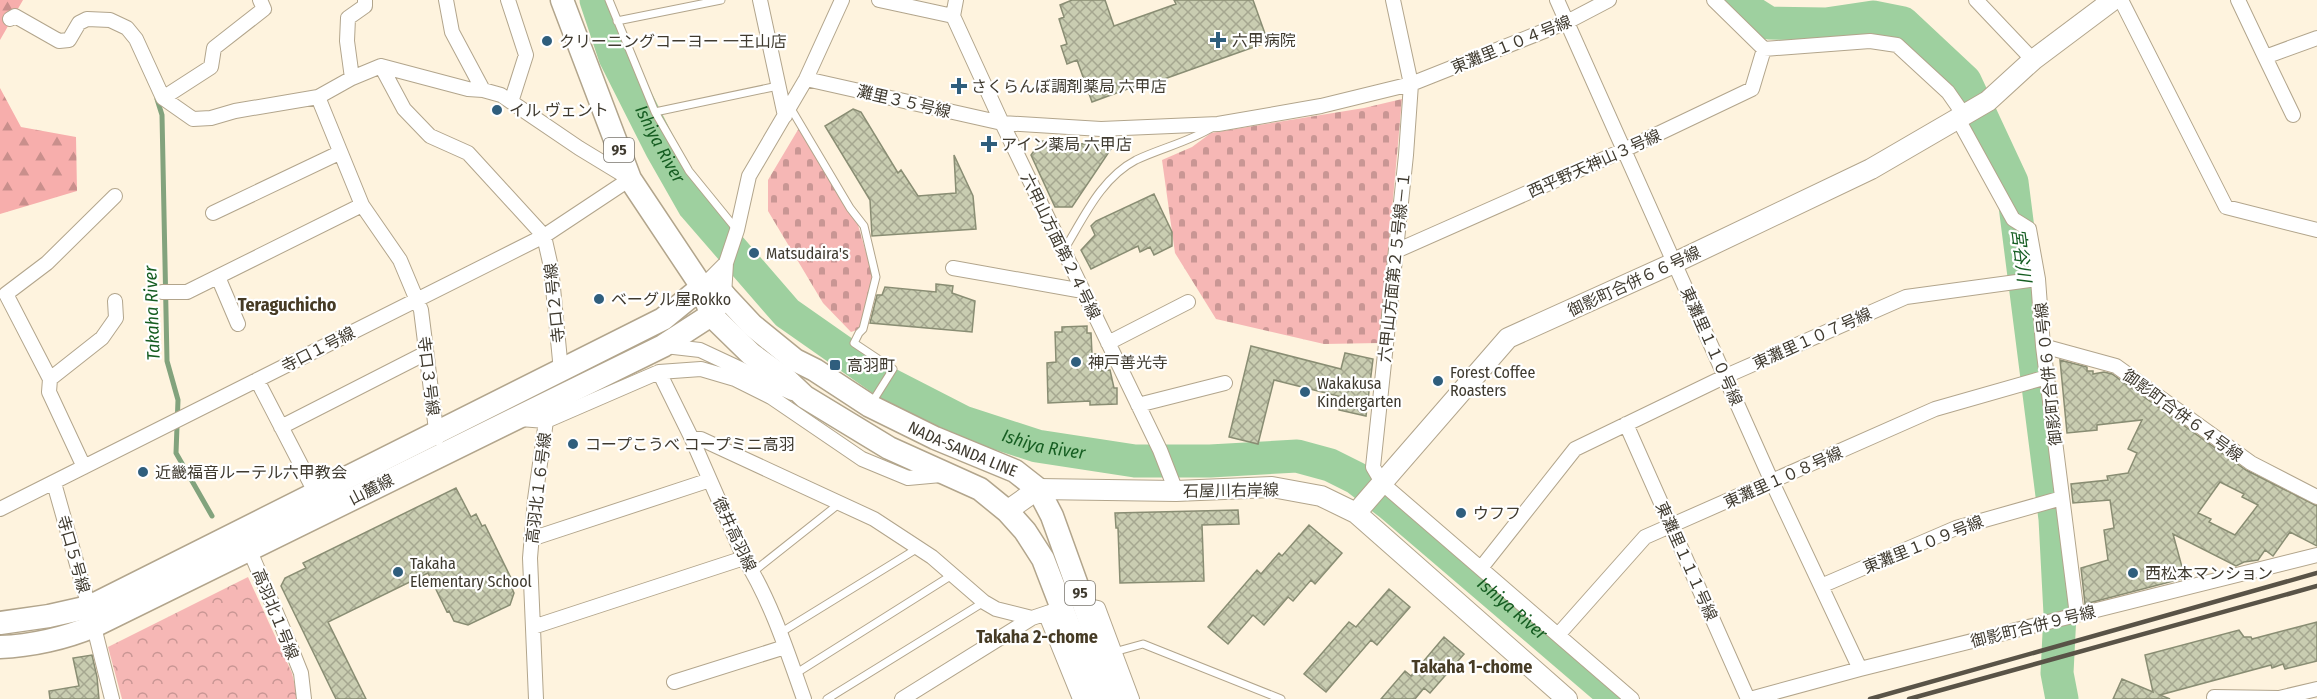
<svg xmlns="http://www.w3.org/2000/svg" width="2317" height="699" viewBox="0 0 2317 699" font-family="'Fira Sans Condensed','Noto Sans JP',sans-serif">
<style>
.forest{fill:url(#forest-firs)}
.cemetery{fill:url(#cemetery-stones)}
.park{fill:url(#park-crowns)}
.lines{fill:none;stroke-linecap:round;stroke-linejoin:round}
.stream{stroke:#82a37d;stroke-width:5}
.river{stroke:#9ed09f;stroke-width:33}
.building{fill:url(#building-cross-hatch);stroke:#898d73;stroke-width:1.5;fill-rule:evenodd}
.lane-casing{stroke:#b2a58c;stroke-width:9}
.street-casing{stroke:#b2a58c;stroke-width:16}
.secondary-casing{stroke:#b2a58c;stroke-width:22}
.primary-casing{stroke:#b2a58c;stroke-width:25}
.lane{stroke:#fff;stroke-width:7}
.street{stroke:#fff;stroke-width:14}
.secondary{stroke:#fff;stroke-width:20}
.primary{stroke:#fff;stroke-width:22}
.rail{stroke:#595347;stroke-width:4.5}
.poi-dot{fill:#2f5e7d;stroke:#fff;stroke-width:2}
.labels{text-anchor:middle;stroke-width:4.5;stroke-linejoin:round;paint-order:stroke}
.shield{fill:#fff;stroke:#79756d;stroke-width:1.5}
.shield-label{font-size:15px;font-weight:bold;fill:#3f3a2f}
.poi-label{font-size:16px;fill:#3f3a2f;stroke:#fff;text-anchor:start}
.street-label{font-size:16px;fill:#3f3a2f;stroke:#fff}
.water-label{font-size:18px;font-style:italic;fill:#155d21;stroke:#fff}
.neighbourhood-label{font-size:18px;font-weight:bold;fill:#463b25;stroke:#fff}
</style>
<defs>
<pattern id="forest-firs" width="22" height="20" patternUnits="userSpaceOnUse" patternTransform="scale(1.5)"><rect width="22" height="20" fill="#f7aeac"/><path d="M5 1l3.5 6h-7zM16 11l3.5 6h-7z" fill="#c98f8c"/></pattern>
<pattern id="cemetery-stones" width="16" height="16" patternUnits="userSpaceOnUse" patternTransform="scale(1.5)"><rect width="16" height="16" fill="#f6b7b5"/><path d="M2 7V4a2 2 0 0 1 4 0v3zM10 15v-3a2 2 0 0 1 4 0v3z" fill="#c99694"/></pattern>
<pattern id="park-crowns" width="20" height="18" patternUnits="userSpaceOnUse" patternTransform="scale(1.5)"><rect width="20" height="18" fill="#f6b7b5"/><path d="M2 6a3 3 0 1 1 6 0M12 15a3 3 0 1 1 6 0" fill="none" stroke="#c99694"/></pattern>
<pattern id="building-cross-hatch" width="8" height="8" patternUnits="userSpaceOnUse" patternTransform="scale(1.5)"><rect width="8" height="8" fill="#c9cdb1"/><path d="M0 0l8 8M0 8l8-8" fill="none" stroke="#a5a790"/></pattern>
</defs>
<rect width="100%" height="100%" fill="#fef3de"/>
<path class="forest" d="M0 0H23L0 40Z
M0 88 21 127 76 137 77 191 0 214Z"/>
<path class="cemetery" d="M1402 99 1380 343 1324 344 1216 319 1175 253 1162 160 1192 147 1211 133 1364 108Z
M799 128 858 225 874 279 863 328 851 332 823 303 768 211V180Z"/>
<path class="park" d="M248 577 292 673 298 699H122L108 647Z"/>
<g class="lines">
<path class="stream" d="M157 99 162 115 167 361 178 400 176 453 212 516"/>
<g class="river">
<path id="s1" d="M596 0 615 57 661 148 694 206 787 313 887 383 963 422 1037 446 1135 461H1210L1297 456 1330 465 1356 478 1391 505 1618 699"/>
<path d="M1733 0 1769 23 1826 24 1873 17 1903 23 1965 81 2012 182 2055 519 2060 614 2057 673 2062 699"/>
</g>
</g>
<path class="building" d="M1072 0H1105L1114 26 1176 4 1174 0H1253L1268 42 1153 83 1152 80 1092 102 1077 60 1067 64 1061 46 1067 44 1059 19 1064 17 1060 5Z
M853 109 861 112 898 173 901 170 918 196 956 193 954 155 973 196 976 229 872 236 870 200 825 126Z
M1041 141 1113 146 1072 207H1055L1031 155Z
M1154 194 1172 232V246L1154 255 1150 247 1140 252 1138 246 1091 269 1081 250 1095 235 1091 226 1096 221Z
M936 284 953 286 952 293 975 301 972 332 870 323 877 295H882L885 287 936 292Z
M1087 326V333H1091L1092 354H1100L1101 371 1110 370 1114 388H1117V404L1090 405V401L1048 403 1047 363 1056 362 1055 332H1062V327Z
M1251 346 1341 369 1345 353 1373 359 1366 416 1339 410 1342 397 1274 380 1258 444 1229 437Z
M2060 360 2087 367V371H2093V374L2104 372 2112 374 2246 470 2317 506V546L2290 532 2273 556 2265 550 2258 560 2244 562 2236 566 2173 534 2185 578 2085 604 2081 568 2108 560 2104 530 2114 528 2110 500 2073 503 2071 484 2108 480 2107 476 2128 473 2137 453 2128 449 2142 420 2097 425V430L2067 433ZM2220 482 2244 494 2242 497 2258 505 2235 535 2209 522 2211 519 2198 513Z
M456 488 471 517 476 514 482 526 485 525 511 578 508 579 514 593 510 605 468 625 454 621 449 611 447 612 428 573 328 622 366 699H336L281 586 285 578 306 568 303 563Z
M1238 510 1239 524 1202 525 1204 581 1120 583 1118 528H1116L1115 513Z
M1309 525 1342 553 1315 584 1311 580 1293 601 1288 597 1264 625 1253 615 1228 644 1208 627 1257 570 1261 574 1279 553 1282 556Z
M1389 589 1410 607 1377 645 1371 640 1326 692 1304 674 1349 622 1356 627Z
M2317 622V661L2285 669 2283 664 2272 668 2271 665 2160 695 2170 699H2113L2122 679 2153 692 2145 655 2239 630 2244 637H2251L2252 639Z
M1444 637 1464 654 1430 693 1424 688 1415 699H1381L1405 671 1411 676Z
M92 655 97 677 99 699H50L49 691 79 686 73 658Z"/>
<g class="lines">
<g class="lane-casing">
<path id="lane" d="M609 0 655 112 689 171 737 230
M617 21 721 0
M790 107 850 208 864 226 876 277 863 329 859 333 854 343 893 369 871 404
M655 112 778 86
M1064 250C1083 219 1101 178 1136 160 1161 148 1189 142 1213 127
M753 572 840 503
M780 633 918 548
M1114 652 1143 644 1281 699
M795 674 952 575
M827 699 984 602"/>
</g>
<g class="street-casing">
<path id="street" d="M446 0 452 32 483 90
M508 0 526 55 511 102
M760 0 785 116
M879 0 953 16
M956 0 953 16 1002 123 1160 450 1176 491
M1393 0 1411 84 1406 155 1373 467 1383 484 1632 699
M1557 0 1772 482 1860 669
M1714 0 1764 49 1870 41 1897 45 1948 92 1964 115
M1976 0 2033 60
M2121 0 2226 207 2317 230
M2238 0 2265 57 2317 38
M2265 57 2293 115
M381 66 404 109 430 136 468 153 544 236 551 267 561 371
M352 78 347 41 348 18 365 6V0
M806 79 1002 123 1101 129 1218 124 1321 106 1411 84 1567 22 1609 0
M318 97 362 205 400 260 421 310 437 438
M163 98 211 67 214 48 264 9 260 0
M1958 119 2013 219 2029 229 2038 279 2043 346 2077 615
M213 213 339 153
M1396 251 1624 150 1752 89 1764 49
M953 268 1083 291
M218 277 238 324
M702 287 726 263
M162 292H187L362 205
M724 295 726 263 737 230 749 176 806 79 842 0
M1108 343 1188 302
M665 346 700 350 792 393
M2043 346 2116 366 2251 463 2317 497
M659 372 692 439 744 558C771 601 787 651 804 699
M50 379 6 294 47 263 115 196
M257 380 316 494
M1138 405 1225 383
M520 419 546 421 659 372 701 369 735 379 771 397 862 459 908 478 941 475
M1626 424 1748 699
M281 427 426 353
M692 439H701L874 519 932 557 984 602 996 609 1032 618 1062 608
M84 467 49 392 50 379 102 338 116 318 115 301
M54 483 89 607 112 699
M0 509 544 236 630 179 579 148 501 95 483 90 468 89 381 66 352 78 318 97 235 111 211 118 193 119 163 98 136 39 127 28 110 20 87 19 79 23 69 40 59 41 15 16 10 19
M531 539 710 480
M247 544 289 643 301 673 304 699
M1481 568 1575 449 1726 376 1906 297 2038 279
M1821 586 1956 528 2062 498
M1084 605 1098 608 1132 699
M1046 615 1080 699
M533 627 744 558
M1558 635 1645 537 1935 409 2047 377
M674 682 785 647
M2214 697 2279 698 2317 689
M536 699 530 558 535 499 546 421
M902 699 1032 618
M1750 699 1860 669 2317 555"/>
</g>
<g class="secondary-casing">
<path id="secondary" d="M1007 511 1038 489 1176 491 1272 487 1321 496 1356 513 1567 699
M1356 513 1508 338 1674 263 1871 169 1988 101 2033 60 2113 0"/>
</g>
<g class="primary-casing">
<g id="primary">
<path d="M562 0 630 179 702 287 711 315 751 354 787 380 805 397 889 448 980 489 1007 511 1025 531 1043 559 1097 699"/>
<path id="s2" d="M712 290 724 295 752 325 795 360 815 370 870 406 935 438 1015 471 1038 489 1052 516 1118 699"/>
<path d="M0 623 49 616 89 607 663 319 702 287"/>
<path d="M0 647C31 646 66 638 94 626L663 346 711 315 724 295"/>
</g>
</g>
<use href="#lane" class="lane"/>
<use href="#street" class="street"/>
<use href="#secondary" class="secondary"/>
<use href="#primary" class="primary"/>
<path class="rail" d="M1870 699 2317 573
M1909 699 2317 586"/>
</g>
<g class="poi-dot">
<path d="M1215 31h6v6h6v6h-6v6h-6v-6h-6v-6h6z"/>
<circle cx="547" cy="41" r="6"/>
<path d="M956 77h6v6h6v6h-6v6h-6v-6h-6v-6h6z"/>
<circle cx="497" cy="110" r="6"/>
<path d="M986 135h6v6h6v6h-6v6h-6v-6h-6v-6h6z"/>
<circle cx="754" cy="253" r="6"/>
<circle cx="599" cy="299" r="6"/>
<circle cx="1076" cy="362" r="6"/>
<rect x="829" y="359" width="12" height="12" rx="3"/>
<circle cx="1438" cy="381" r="6"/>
<circle cx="1305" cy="392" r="6"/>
<circle cx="573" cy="444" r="6"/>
<circle cx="143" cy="472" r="6"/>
<circle cx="1461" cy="513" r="6"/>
<circle cx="398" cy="572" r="6"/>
<circle cx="2133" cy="573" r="6"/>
</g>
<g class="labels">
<g class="shield">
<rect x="604" y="138" width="30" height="24" rx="4.5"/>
<rect x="1065" y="581" width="30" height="24" rx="4.5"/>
</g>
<g class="shield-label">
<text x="619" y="155">95</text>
<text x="1080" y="598">95</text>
</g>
<g class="poi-label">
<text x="1232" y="46">六甲病院</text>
<text x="559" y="47">クリーニングコーヨー 一王山店</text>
<text x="971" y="92">さくらんぼ調剤薬局 六甲店</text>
<text x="509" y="116">イル ヴェント</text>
<text x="1001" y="150">アイン薬局 六甲店</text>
<text x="766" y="259">Matsudaira's</text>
<text x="611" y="305">ベーグル屋Rokko</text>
<text x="1088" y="368">神戸善光寺</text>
<text x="847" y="371">高羽町</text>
<text x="1450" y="378">Forest Coffee<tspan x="1450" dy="18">Roasters</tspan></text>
<text x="1317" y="389">Wakakusa<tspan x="1317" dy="18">Kindergarten</tspan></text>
<text x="585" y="450">コープこうべ コープミニ高羽</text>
<text x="155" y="478">近畿福音ルーテル六甲教会</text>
<text x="1473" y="519">ウフフ</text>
<text x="410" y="569">Takaha<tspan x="410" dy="18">Elementary School</tspan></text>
<text x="2145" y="579">西松本マンション</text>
</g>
<g class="street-label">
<text transform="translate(1511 44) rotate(-22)" y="6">東灘里１０４号線</text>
<text transform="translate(904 101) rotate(13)" y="6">灘里３５号線</text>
<text transform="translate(1594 163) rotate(-24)" y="6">西平野天神山３号線</text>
<text transform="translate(1061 246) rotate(64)" y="6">六甲山方面第２４号線</text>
<text transform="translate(1394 267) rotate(-84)" y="6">六甲山方面第２５号線－１</text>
<text transform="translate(1634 281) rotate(-25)" y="6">御影町合併６６号線</text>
<text transform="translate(554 303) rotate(-96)" y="6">寺口２号線</text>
<text transform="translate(1812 338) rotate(-24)" y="6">東灘里１０７号線</text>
<text transform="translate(1712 346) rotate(66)" y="6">東灘里１１０号線</text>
<text transform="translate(318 349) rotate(-27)" y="6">寺口１号線</text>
<text transform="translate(2048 374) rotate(-96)" y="6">御影町合併６０号線</text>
<text transform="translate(429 376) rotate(83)" y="6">寺口３号線</text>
<text transform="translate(2183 415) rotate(36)" y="6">御影町合併６４号線</text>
<text dy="6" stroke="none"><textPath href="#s2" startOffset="300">NADA-SANDA LINE</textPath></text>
<text transform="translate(1783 477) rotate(-24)" y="6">東灘里１０８号線</text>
<text transform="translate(538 488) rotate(-83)" y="6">高羽北１６号線</text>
<text transform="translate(371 489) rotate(-27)" y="6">山麓線</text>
<text transform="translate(1231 490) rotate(-1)" y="6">石屋川右岸線</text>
<text transform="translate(735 534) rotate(65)" y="6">徳井高羽線</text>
<text transform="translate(1923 544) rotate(-22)" y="6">東灘里１０９号線</text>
<text transform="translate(74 554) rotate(74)" y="6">寺口５号線</text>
<text transform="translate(1687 561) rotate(66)" y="6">東灘里１１１号線</text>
<text transform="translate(276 614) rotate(68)" y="6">高羽北１号線</text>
<text transform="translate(2033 626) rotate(-14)" y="6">御影町合併９号線</text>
</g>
<g class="water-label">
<text dy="6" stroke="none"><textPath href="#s1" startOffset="158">Ishiya River</textPath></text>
<text transform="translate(2021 255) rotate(83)" y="6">宮谷川</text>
<text transform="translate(152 313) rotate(-92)" y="6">Takaha River</text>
<text dy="6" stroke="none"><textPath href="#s1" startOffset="662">Ishiya River</textPath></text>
<text dy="6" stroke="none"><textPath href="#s1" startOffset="1184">Ishiya River</textPath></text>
</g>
<g class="neighbourhood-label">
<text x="287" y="311">Teraguchicho</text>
<text x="1037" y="643">Takaha 2-chome</text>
<text x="1472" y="673">Takaha 1-chome</text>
</g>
</g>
</svg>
